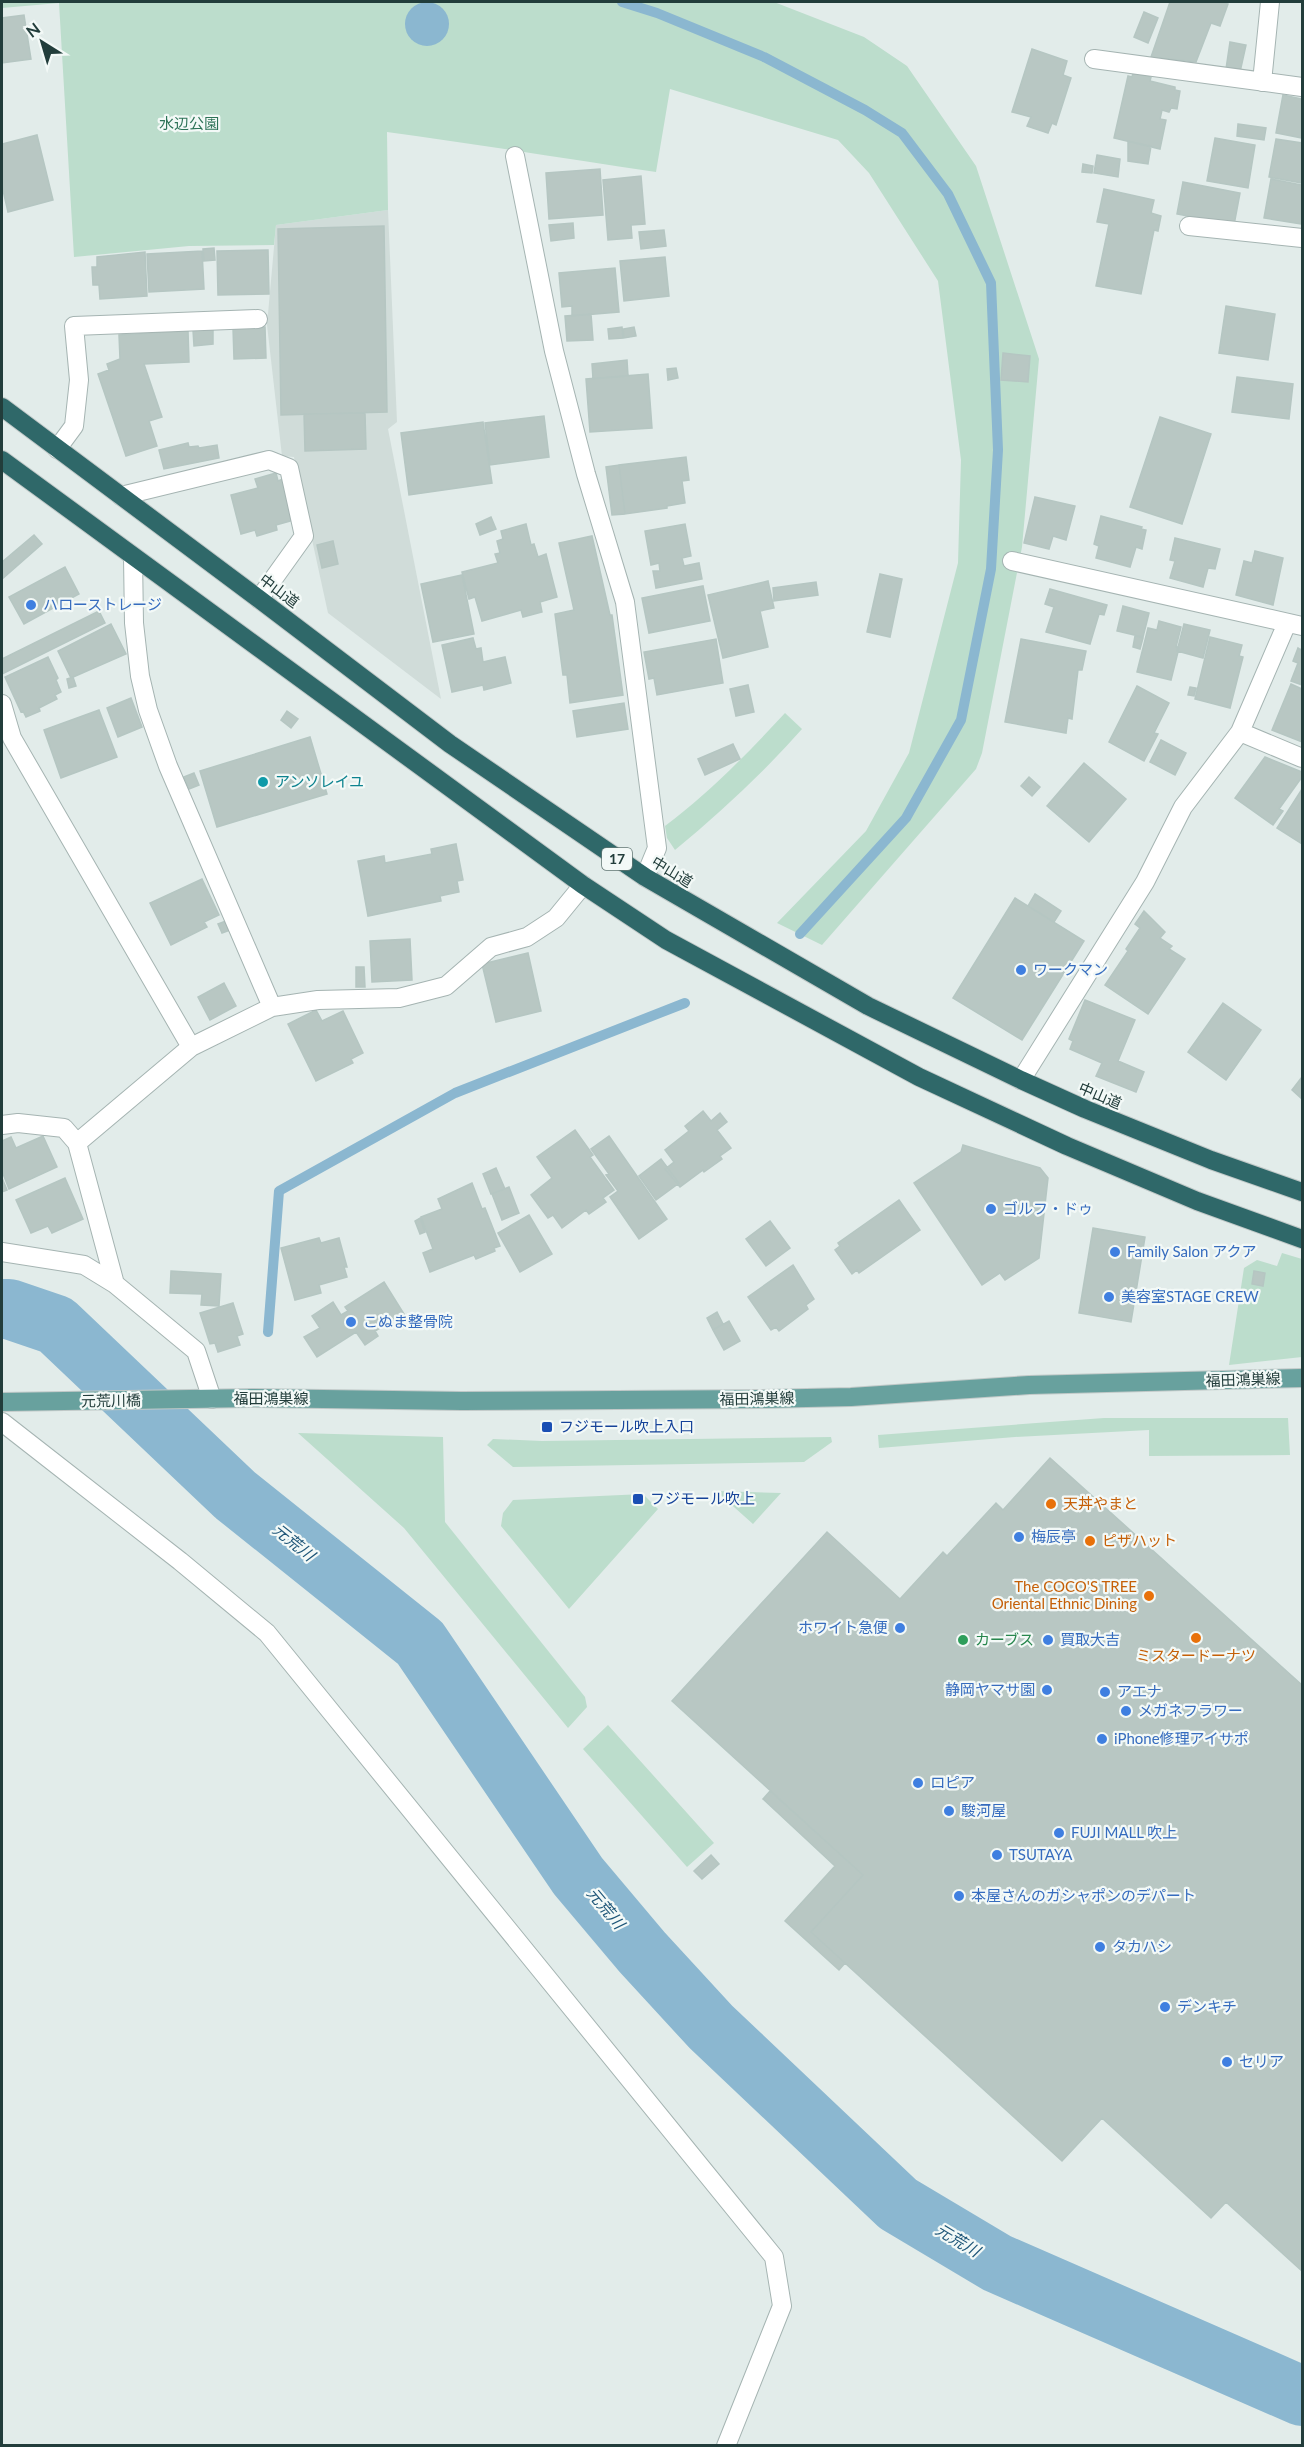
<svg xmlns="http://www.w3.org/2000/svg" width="1304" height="2447" viewBox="0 0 1304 2447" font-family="Lato,'Noto Sans JP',sans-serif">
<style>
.built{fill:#d0dcd9}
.green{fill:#bcddcc}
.water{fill:#8bb7d0}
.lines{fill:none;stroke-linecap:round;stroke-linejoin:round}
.stream{stroke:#8bb7d0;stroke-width:10}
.river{stroke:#8bb7d0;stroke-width:60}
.building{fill:#b8c7c3;stroke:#b5c6c2;stroke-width:1.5}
.minor-casing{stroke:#a5b4b2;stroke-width:20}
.major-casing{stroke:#c1c9c8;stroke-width:20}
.highway-casing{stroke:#c1c9c8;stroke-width:20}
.minor{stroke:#fff;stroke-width:18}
.major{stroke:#68a19e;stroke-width:18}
.highway{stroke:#2f6869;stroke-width:18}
.shop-dot{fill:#3f7fe0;stroke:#f3f9f7;stroke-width:2}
.culture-dot{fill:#0f9aa8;stroke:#f3f9f7;stroke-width:2}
.transit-dot{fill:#1a4fb4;stroke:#f3f9f7;stroke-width:2}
.food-dot{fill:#e8710a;stroke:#f3f9f7;stroke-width:2}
.leisure-dot{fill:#2e9e5b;stroke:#f3f9f7;stroke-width:2}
.labels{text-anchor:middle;stroke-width:4.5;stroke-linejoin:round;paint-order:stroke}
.shield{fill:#f3f9f7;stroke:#617573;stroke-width:1.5}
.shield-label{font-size:14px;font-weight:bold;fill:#223d3b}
.park-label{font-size:15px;fill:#2d7357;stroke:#f3f9f7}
.street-label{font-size:15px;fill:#223d3b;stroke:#f3f9f7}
.shop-label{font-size:15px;fill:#366cbe;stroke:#f3f9f7;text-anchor:start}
.culture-label{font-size:15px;fill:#0d838f;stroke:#f3f9f7;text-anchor:start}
.transit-label{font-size:15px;fill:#164399;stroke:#f3f9f7;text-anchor:start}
.food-label{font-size:15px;fill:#c56008;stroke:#f3f9f7;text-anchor:start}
.leisure-label{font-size:15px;fill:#27864d;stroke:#f3f9f7;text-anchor:start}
.water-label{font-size:16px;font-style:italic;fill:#1e5678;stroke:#f3f9f7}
</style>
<rect width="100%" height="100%" fill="#e2ecea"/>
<path class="built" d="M388 210 397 422 388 429 441 699 328 613 294 457 282 456 267 325 276 225Z"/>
<path class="green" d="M2 2H774L864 37 907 66 976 166 1039 359 1022 547 982 753 976 769 822 945 777 923 866 831 909 753 958 563 961 460 938 281 869 173 838 140 670 89 656 172C566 159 477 144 387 132L388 210 276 225 274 245 189 246 74 257 59 3 2 8Z
M785 713 802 729C763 773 721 812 675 850L667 838 665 826C710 792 747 754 785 713Z
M1282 1253 1302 1259V1357L1229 1365 1244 1268 1257 1260 1277 1266Z
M1104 1418H1288L1290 1455 1149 1456V1430L1015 1437 879 1448 878 1435Z
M298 1433 443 1437 445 1522 585 1697 587 1707 568 1728 404 1528Z
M831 1437 832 1442 804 1462 513 1467 487 1445 493 1439 542 1441Z
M716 1491 781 1493 753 1524Z
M643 1494 658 1509 569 1609 501 1526 503 1513 513 1500Z
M608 1725 714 1843 687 1867 583 1749Z"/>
<path class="water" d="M405 24a22 22 0 1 1 44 0a22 22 0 1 1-44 0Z"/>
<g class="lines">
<path class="stream" d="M622 2 657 13 764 57 865 110 902 133 948 194 991 283 998 450 991 569 961 720 906 818 800 934
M268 1332 279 1191 455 1093 685 1003"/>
<path class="river" d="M2 1309H9L56 1325 235 1495 420 1643 578 1876 642 1952 711 2027 898 2204 997 2263 1302 2396"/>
</g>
<path class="building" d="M1170 2H1220L1228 4 1220 26 1211 23 1196 62 1151 57Z
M1144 12 1158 18 1148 43 1134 37Z
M24 15 31 59 2 63V18Z
M1230 42 1246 45 1240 72 1226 69Z
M1032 49 1067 61 1063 75 1071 78 1056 125 1052 123 1048 133 1027 126 1031 117 1012 112Z
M1133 73 1151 77 1150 81 1175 87V90L1180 91 1177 109 1171 108 1169 112 1162 110 1160 119 1166 120 1160 149 1114 138 1128 76 1132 77Z
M1283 95 1302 99V138L1276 133Z
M1238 124 1266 128 1264 140 1237 136Z
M37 135 53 200 8 212 2 186V144Z
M1215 138 1255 145 1248 188 1207 181Z
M1276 139 1302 143V183L1269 177Z
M1128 141 1151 146 1148 164 1128 161Z
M1097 155 1120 159 1118 177 1094 173Z
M1083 164 1093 166 1092 173 1082 172Z
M600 169 603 215 549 219 546 173Z
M641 176 645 224 631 225 632 238 608 240 603 180Z
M1271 179 1302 185V223L1301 224 1264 218Z
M1183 182 1240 193 1234 225 1177 214Z
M1104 189 1154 200 1151 213 1161 216 1158 231 1154 230 1141 294 1096 286 1109 224 1097 222Z
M573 223 574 238 551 241 549 225Z
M384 226 387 412 281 415 278 229Z
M664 230 666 246 641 249 639 232Z
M214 248 215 260 204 261 203 249Z
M268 250 269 294 218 295 217 251Z
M202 251 204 289 149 292 147 254Z
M145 252 147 296 100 299 99 285H93L92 267H97V257Z
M665 257 669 296 624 301 620 261Z
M615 268 619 312 572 316V306L562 307 559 273Z
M1226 306 1275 314 1268 360 1219 353Z
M591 314 593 340 567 341 565 316Z
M265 327 266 358 234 359 233 328Z
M622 327 623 338 609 339 608 329Z
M634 327 636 336 624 338 623 329Z
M213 328V344L194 346 193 330Z
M188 331 189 362 144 364 162 417 149 421 157 446 126 456 98 374 109 370 107 364 120 359 119 335Z
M1003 353 1030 356 1028 382 1001 380Z
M627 360 628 376 593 379 592 364Z
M676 368 678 378 668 380 667 369Z
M648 374 652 428 590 432 586 379Z
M1237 377 1293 384 1289 419 1232 412Z
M365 413 366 449 305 451 304 414Z
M544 416 549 457 490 465 485 423Z
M1160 417 1211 434 1182 524 1130 507Z
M483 422 492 483 409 495 401 433Z
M188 443 189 447 198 446 199 448 217 445 219 458 164 469 159 450Z
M686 457 689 480 682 481 685 503 667 506V508L625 514 619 465Z
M619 465 625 514 612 515 606 467Z
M276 473 278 481 283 479 294 520 276 525 277 530 257 536 255 530 241 534 231 495 258 488 255 479Z
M1035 497 1075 506 1066 540 1053 536 1049 549 1024 543Z
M1101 516 1142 527 1141 529 1146 530 1142 549 1136 547 1130 567 1096 558 1099 546 1094 544Z
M491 517 496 529 480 535 476 524Z
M526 524 531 545 534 544 538 557 546 554 557 597 540 602 542 612 523 617 521 610 482 621 475 597 469 599 462 572 498 563 495 554 500 553 497 541 503 539 501 531Z
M685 524 691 556 682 558 684 566 699 563 702 579 656 588 653 571H660L659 563 651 565 645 531Z
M34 535 42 544 2 579V562Z
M592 536 610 615H612L623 695 570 703 567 675H563L555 614 574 610 559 543Z
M1175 538 1220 549 1215 569 1208 568 1203 587 1170 578 1175 561 1170 560Z
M333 541 338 564 322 568 317 545Z
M1255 551 1283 558 1273 605 1236 595 1244 561 1252 563Z
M65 567 79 594 24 624 9 597Z
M880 574 902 579 890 637 867 632Z
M462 575 474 634 433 642 421 584Z
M768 581 774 608 760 611 768 647 723 658 708 595Z
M816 582 818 595 774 601 773 588Z
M703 586 710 621 649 633 642 598Z
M1050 589 1107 605 1104 615 1099 614 1090 644 1046 632 1054 607 1045 604Z
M1123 606 1149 613 1143 637 1117 631Z
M99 611 105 623 2 674V659Z
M1159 621 1181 627 1176 647 1179 648 1171 680 1137 672 1148 628 1157 630Z
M111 624 126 654 71 678 58 651Z
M1184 624 1210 630 1203 658 1177 651Z
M1135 636 1143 638 1140 649 1133 647Z
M1210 637 1242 645 1239 656 1243 657 1230 708 1195 699Z
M473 638 476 649 481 648 483 662 505 657 511 683 484 690 483 685 452 692 442 645Z
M716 639 723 683 657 695 654 678 649 679 644 652Z
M1021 639 1086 651 1082 670H1078L1072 719 1068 718 1066 733 1005 722Z
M1302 647V685L1291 681 1298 663 1293 661 1298 648 1301 650Z
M48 657 58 678 56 680 61 692 55 695 57 699 39 708 40 711 26 717 23 711 21 712 5 677Z
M73 677 76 686 69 688 67 679Z
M1291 684 1302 689V742L1272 730Z
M748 685 754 712 736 716 730 689Z
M1137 686 1169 703 1154 733 1158 734 1144 761 1109 742Z
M1190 687 1196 688 1194 696 1188 695Z
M131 698 142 727 118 737 107 708Z
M624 703 628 729 577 737 573 711Z
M99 710 117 757 61 778 44 730Z
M287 711 298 719 291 728 281 720Z
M310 737 327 794 217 827 200 771Z
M1161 740 1186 753 1175 775 1150 762Z
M733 744 740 759 705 775 698 759Z
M1265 757 1302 772V777L1279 809 1283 811 1273 825 1235 798Z
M1084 763 1126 799 1089 842 1047 806Z
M194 773 199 785 189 789 184 777Z
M1029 777 1040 787 1032 796 1021 786Z
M1302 789V844L1277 828Z
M456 844 463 880 457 881 459 892 440 896 441 901 368 916 358 861 384 856 385 863 432 854 431 849Z
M202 879 219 915 204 922 207 927 171 945 150 903Z
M1035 894 1061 911 1054 922 1028 906Z
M1015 898 1084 941 1022 1040 953 998Z
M1144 911 1165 932 1160 938 1172 946 1169 949 1185 959 1148 1014 1105 985 1128 951 1126 949 1140 928 1135 924Z
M226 921 230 930 222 933 218 924Z
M410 939 412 980 372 982 370 941Z
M528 953 541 1011 496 1022 482 964Z
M356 967H364L365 987H356Z
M224 983 236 1006 210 1020 198 997Z
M1085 1000 1135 1020 1118 1061 1144 1072 1136 1092 1096 1076 1102 1063 1070 1049 1073 1041 1069 1039Z
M1223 1003 1261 1030 1226 1080 1188 1052Z
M316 1010 322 1021 343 1011 363 1053 351 1059 353 1063 316 1081 288 1024Z
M1302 1077V1099L1292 1090Z
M703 1111 711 1121 720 1113 727 1122 717 1130 731 1148 720 1156 722 1159 704 1172 703 1170 680 1187 665 1169 674 1162 665 1150 689 1131 685 1126Z
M575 1130 593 1155 590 1157 614 1190 603 1198 606 1202 589 1214 586 1210 562 1228 553 1215 548 1218 531 1195 552 1178 537 1157Z
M43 1136 57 1167 9 1189 2 1171V1141L11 1137 16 1148Z
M609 1136 667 1219 639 1239 610 1197 618 1191 606 1175 609 1174 591 1149Z
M963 1145 1040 1168 1048 1178 1039 1258 1005 1280 1000 1273 982 1285 914 1183 961 1152Z
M661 1159 679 1183 656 1200 639 1176Z
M496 1168 505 1189 491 1194 483 1174Z
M2 1178 7 1190 2 1192Z
M65 1178 83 1219 52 1233 48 1226 31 1233 16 1200Z
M472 1183 482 1209 485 1208 500 1246 494 1248 495 1251 476 1259 474 1255 430 1272 423 1253 433 1249 421 1217 442 1209 438 1199Z
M509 1187 519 1213 502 1220 492 1194Z
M899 1200 920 1230 859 1273 857 1270 852 1274 835 1250 840 1246 838 1243Z
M529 1215 552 1254 520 1272 498 1233Z
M420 1218 425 1232 420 1234 415 1221Z
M770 1221 790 1248 766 1266 746 1239Z
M1093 1228 1145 1237 1131 1322 1079 1313Z
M319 1238 321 1243 339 1238 347 1267H344L347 1277 319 1285 321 1293 295 1300 281 1248Z
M793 1265 814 1299 806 1305 808 1309 779 1331 776 1327 771 1330 748 1297Z
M171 1271 221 1274 219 1306 201 1305 202 1294 170 1293Z
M1254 1271 1265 1273 1263 1286 1252 1284Z
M384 1282 404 1314 375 1331 378 1336 365 1345 356 1332 317 1357 304 1337 320 1328 312 1316 333 1302 341 1315 348 1311 345 1307Z
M233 1303 243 1334 237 1336 240 1345 218 1352 215 1343 210 1344 200 1313Z
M717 1312 723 1324 713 1330 707 1318Z
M729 1321 740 1341 724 1350 713 1330Z
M1050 1458 1302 1685V2271L1226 2202 1211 2218 1102 2118 1062 2161 811 1932 863 1875 672 1701 827 1532 900 1599 943 1552 947 1556 996 1503 1003 1510Z
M770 1791 863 1875 811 1932 845 1963 839 1970 785 1921 835 1866 763 1799Z
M711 1855 719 1864 702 1879 694 1871Z"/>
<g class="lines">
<g class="minor-casing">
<path id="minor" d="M1094 59 1302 87
M1262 82 1270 2
M515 156 554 351 586 474 625 602 657 848 645 877
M1189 226 1302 238
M57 449 74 426 79 380 74 326 258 319
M121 496 269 460 289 468 304 536 259 599
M133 557 134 623 140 676 148 710 168 766 272 1007
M1012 561 1302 626
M2 704 12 738 191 1047
M1240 732 1302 758
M1021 1080 1145 882 1183 807 1240 732 1287 623
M2 1125 18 1123 64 1128 77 1143 191 1047 272 1007 318 1000 399 998 446 986 491 947 527 937 556 918 583 885
M77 1143 115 1284
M2 1252 84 1265 115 1284 196 1351 212 1399
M2 1422 180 1561 267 1633 774 2257 782 2306 726 2446"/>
</g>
<g class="major-casing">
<path id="major" d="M2 1402 252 1398 462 1401 761 1399 851 1397 1029 1385 1302 1378"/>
</g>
<g class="highway-casing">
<path id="highway" d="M2 407 259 599 450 744 645 877 868 1006 1021 1080 1085 1109 1211 1160 1302 1192
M2 460 583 885 666 940 919 1077 1067 1146 1197 1201 1302 1239"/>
</g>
<use href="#minor" class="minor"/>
<use href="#major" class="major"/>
<use href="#highway" class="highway"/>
</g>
<g class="shop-dot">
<circle cx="31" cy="605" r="6"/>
<circle cx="1021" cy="970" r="6"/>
<circle cx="991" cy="1209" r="6"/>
<circle cx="1115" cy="1252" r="6"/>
<circle cx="1109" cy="1297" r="6"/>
<circle cx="351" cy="1322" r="6"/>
<circle cx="1019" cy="1537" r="6"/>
<circle cx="900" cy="1628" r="6"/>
<circle cx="1048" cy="1640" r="6"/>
<circle cx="1047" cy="1690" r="6"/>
<circle cx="1105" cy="1692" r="6"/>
<circle cx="1126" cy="1711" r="6"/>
<circle cx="1102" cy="1739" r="6"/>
<circle cx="918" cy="1783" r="6"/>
<circle cx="949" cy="1811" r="6"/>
<circle cx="1059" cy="1833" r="6"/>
<circle cx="997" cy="1855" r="6"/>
<circle cx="959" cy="1896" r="6"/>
<circle cx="1100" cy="1947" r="6"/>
<circle cx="1165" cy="2007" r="6"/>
<circle cx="1227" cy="2062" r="6"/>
</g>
<circle class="culture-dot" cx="263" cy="782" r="6"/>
<g class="transit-dot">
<rect x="541" y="1421" width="12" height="12" rx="3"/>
<rect x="632" y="1493" width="12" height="12" rx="3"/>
</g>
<g class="food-dot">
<circle cx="1051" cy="1504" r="6"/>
<circle cx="1090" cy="1541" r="6"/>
<circle cx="1149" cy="1596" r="6"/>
<circle cx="1196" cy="1638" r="6"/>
</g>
<circle class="leisure-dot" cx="963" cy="1640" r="6"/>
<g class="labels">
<rect class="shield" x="602" y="848" width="30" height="22" rx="4.5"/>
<g class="shield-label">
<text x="617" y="864">17</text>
</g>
<g class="park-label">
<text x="189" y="129">水辺公園</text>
</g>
<g class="street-label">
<text transform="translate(279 591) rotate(37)" y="5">中山道</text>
<text transform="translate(672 872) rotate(31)" y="5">中山道</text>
<text transform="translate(1100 1096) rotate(23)" y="5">中山道</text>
<text transform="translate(1243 1380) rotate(-2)" y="5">福田鴻巣線</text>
<text x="271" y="1404">福田鴻巣線</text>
<text transform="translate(757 1399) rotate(-1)" y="5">福田鴻巣線</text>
<text transform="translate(111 1401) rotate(-1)" y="5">元荒川橋</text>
</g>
<g class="shop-label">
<text x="43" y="610">ハローストレージ</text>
<text x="1033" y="975">ワークマン</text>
<text x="1003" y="1214">ゴルフ・ドゥ</text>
<text x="1127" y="1257">Family Salon アクア</text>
<text x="1121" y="1302">美容室STAGE CREW</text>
<text x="363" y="1327">こぬま整骨院</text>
<text x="1031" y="1542">梅辰亭</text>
<text x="888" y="1633" text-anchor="end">ホワイト急便</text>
<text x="1060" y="1645">買取大吉</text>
<text x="1035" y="1695" text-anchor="end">静岡ヤマサ園</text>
<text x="1117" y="1697">アエナ</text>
<text x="1138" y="1716">メガネフラワー</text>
<text x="1114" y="1744">iPhone修理アイサポ</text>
<text x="930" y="1788">ロピア</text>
<text x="961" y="1816">駿河屋</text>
<text x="1071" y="1838">FUJI MALL 吹上</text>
<text x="1009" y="1860">TSUTAYA</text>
<text x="971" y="1901">本屋さんのガシャポンのデパート</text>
<text x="1112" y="1952">タカハシ</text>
<text x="1177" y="2012">デンキチ</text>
<text x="1239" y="2067">セリア</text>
</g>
<g class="culture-label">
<text x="275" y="787">アンソレイユ</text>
</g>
<g class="transit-label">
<text x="559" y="1432">フジモール吹上入口</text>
<text x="650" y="1504">フジモール吹上</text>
</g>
<g class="food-label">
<text x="1063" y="1509">天丼やまと</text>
<text x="1102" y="1546">ピザハット</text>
<text x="1137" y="1592" text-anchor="end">The COCO'S TREE<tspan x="1137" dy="17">Oriental Ethnic Dining</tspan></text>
<text x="1196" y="1661" text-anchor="middle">ミスタードーナツ</text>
</g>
<g class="leisure-label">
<text x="975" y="1645">カーブス</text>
</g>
<g class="water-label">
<text transform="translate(294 1542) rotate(39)" y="6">元荒川</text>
<text transform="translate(606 1908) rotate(50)" y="6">元荒川</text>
<text transform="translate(958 2240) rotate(31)" y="6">元荒川</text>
</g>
</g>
<rect width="1304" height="2447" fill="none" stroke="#223d3b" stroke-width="6"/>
<g transform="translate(42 42) rotate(323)" stroke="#f3f9f7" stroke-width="4.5" paint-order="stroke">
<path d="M0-4.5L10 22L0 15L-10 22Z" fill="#223d3b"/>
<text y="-9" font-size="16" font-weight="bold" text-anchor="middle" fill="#223d3b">N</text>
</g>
</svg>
